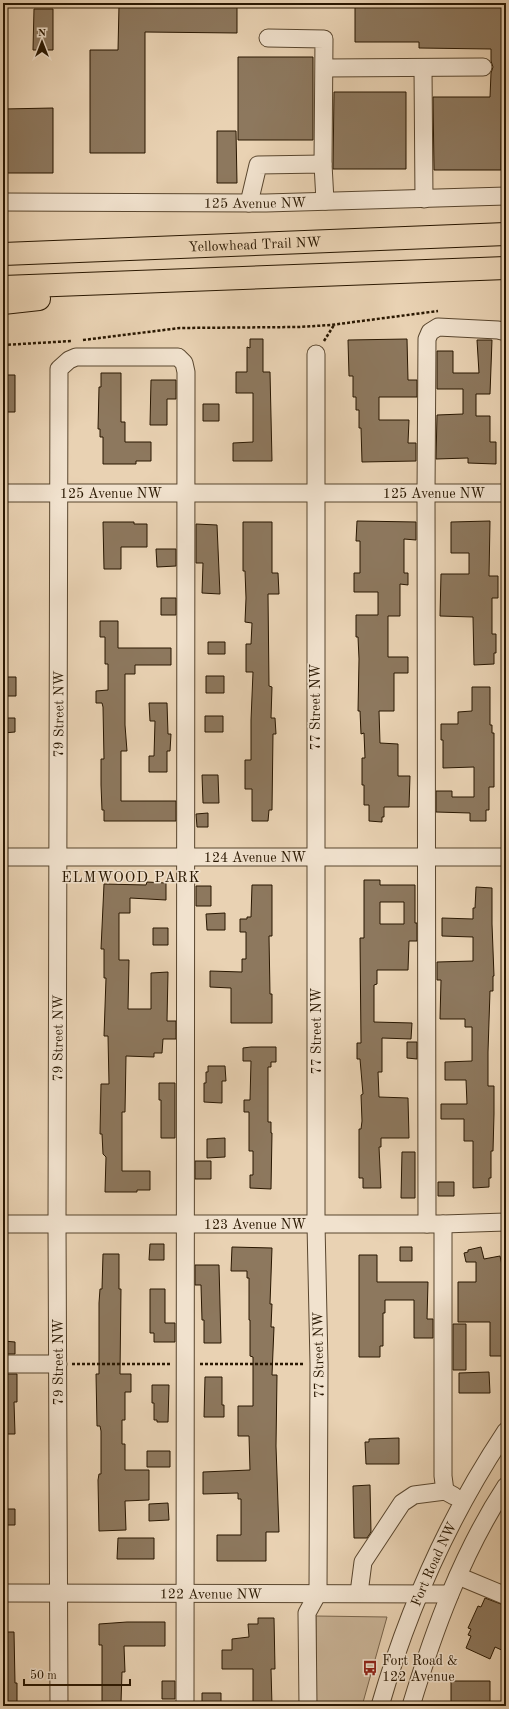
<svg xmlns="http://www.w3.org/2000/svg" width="509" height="1709" viewBox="0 0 509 1709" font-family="'Old Standard TT',serif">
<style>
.green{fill:#c8b295;stroke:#78644b}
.building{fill:#8d785e;stroke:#291701;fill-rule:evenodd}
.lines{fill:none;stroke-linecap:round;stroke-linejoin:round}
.minor-casing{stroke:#59462e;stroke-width:19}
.highway-casing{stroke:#291701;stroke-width:24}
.path{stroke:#291701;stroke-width:2.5;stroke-dasharray:3 2;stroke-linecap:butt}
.minor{stroke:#f1e2ce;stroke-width:17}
.highway{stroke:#e9d2b3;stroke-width:22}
.labels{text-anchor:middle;stroke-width:3;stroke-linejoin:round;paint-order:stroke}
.street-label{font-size:14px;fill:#291701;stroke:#f1e2ce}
.poi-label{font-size:14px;fill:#291701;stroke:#f1e2ce;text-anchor:start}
.neighbourhood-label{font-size:15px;letter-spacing:1px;fill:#291701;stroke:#f1e2ce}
</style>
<rect width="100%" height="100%" fill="#e9d2b3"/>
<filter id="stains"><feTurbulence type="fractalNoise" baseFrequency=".005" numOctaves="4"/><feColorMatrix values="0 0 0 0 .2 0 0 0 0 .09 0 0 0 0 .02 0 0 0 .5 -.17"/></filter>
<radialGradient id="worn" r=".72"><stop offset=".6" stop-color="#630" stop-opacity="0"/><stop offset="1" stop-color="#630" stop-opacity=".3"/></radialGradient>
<path class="green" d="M316 1616 387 1617 362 1706H316Z"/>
<path class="building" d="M119 5 237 6V33L145 32V153H90V50H118Z
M355 6 502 7 501 170H434L433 97H490L491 73 493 67 491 61V49L419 48V42H355Z
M34 9H53V50H33Z
M238 57H313V140H238Z
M334 92H406V169H333Z
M53 108V173H3V109Z
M217 131H236L237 183H217Z
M250 339H263V372H270L272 461H233V443L253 442V393H236V372H247V347L250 348Z
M407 339 408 380H417V397H379V420H409L408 443H416V461L362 462 361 428H359V410H356V397H353V376H349L348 340Z
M477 340H492L490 394H476V416H490V442H496V464L468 463V458L436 459 437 415 463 414V389H437V351H453V373H479Z
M101 373H121V422H125V442H151V461H136V464H103V437H100V429H98L99 387H101Z
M3 375H15V412H3Z
M151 380H176V399H167V425H150Z
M203 404H219V421H203Z
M357 521 416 522V540L404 539V573H408V585L400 584V616H388V657H408V673H394V711H379L380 743 398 744V776H410L409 807H384V817H382V822L369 821V805H364V785H362V758H365L364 733 361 734 360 711H358L359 659 358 637H356V615H378V592H354V573H360V541H356Z
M490 521 489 576H498V598H492V634H496V653H494V664L474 665 473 617 440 616 441 574H469V553H451V522Z
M103 522H134V524H147V547H121V569H104Z
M243 522H272V573H278L279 594H268L269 686 272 687 271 718H275L276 734H273L272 810H269L268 821H252V789H245V760H251V720L253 672H246V644H251L252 623 245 622 246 598 245 571H243Z
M196 524 217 525 220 594 202 593 203 563H196Z
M156 549H176V566L157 567Z
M161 598H176V615H161Z
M100 621H118V648H171V665H135V674H125V725L127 751H121V801H176V821H104V810H102L101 785V759H104L103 707 102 703H96V691L108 690V664H105V637H100Z
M208 642H225V654H208Z
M206 676H224V693H206Z
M3 677H16V696H3Z
M472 687H490V725H492V733H494V787H489V810H486V821H470V813L436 812V791H452V797H474V767L443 768V740H441V724H458V712L472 711Z
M149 703H167L168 734H171L170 751H167V772H149V756H154L155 721H150Z
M205 716H223V732H205Z
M3 718H15V732L3 733Z
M202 775H218L219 803H203Z
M208 813V827H197L196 814Z
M364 880H380V885H415V923H417V941H409L408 970H377V984L374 985V1022L412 1023 411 1039 382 1038V1072H378L379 1097 408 1098 409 1138H381V1147H379L381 1188H363V1178H359V1129H361L362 1121 361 1095 363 1094 360 1059H357V1043H361L360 938H364ZM380 902H404V924H380Z
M147 882 166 883V900L130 898V913H119V960H129L128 1009H151V973L168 972 167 1021H176V1039H163L162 1053H154V1057L126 1056 125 1112H122V1171H150V1190H137V1192H105L106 1157 103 1154 102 1134H100L101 1084H109L108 1036H104L106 978H104V949H101L104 884 146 885Z
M252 885H272V936H269L270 994H272V1023H231V988L210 987V971L242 972V959H246V932H240V919H247V917H251Z
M196 886H211V906H196Z
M476 887 492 888V924L494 976H493V991H490L488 1052V1086H494V1114L493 1151H491V1178H489V1187L473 1188V1141H464V1119H441V1104H467L466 1080H445V1062L472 1061V1027H465V1019H440L441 980H437V962L473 961V937L442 936V918L473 919V908H475Z
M225 913V930H207L206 914Z
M153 928H168V945H153Z
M407 1042H417V1059L407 1058Z
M251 1047H276V1062H271V1067H268V1122H271V1133H272L271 1189 250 1188V1175H253V1151H249V1112H244V1100H250L251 1061H243V1048Z
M208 1066H225L226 1081H222V1103L204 1102V1083H206V1072H208Z
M159 1083H175V1138H161V1100H159Z
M225 1138V1157L207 1158V1139Z
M402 1152H415V1198H401Z
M195 1161H211V1179H195Z
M438 1182H454V1196H438Z
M150 1244H164V1260H149Z
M232 1247 272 1248 270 1304H272L271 1327H274L272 1375H277L276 1446 279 1532H266V1561H217V1535H241V1499H238V1493L203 1494V1472L250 1470 249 1436H238V1406H253V1357L250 1356V1320H249V1278H247V1271H231Z
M400 1247H412V1261H400Z
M481 1247 484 1259 500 1256 506 1283V1356H490V1322H458V1282H476V1262H466L464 1253 468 1252V1250Z
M103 1254H119V1289H121L120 1374H131V1392H125V1420H122V1444H125V1470H149V1500L125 1501 126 1530 99 1531 98 1480 99 1474H101V1431L100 1426H97L96 1374H99V1303L100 1289H102Z
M359 1255H377V1282H428L427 1319H433V1338H414V1300H385V1313H383V1346H380V1357H359Z
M195 1265H219L221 1343H204V1320H202L201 1285H195Z
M150 1289H165V1323H175V1342H154V1333H150Z
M453 1324H466V1370H453Z
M3 1341 15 1342V1354H3Z
M489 1372 490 1393H459V1373Z
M3 1374H17V1402H14L15 1434H3Z
M205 1377H222V1405H224V1417H204Z
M152 1385H169L168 1422H157V1420H154V1403H152Z
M399 1438V1464H366L365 1442H369V1439Z
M147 1451H170V1467H147Z
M370 1485 371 1532 367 1538H354L353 1486Z
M168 1503 169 1520 149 1521V1504Z
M3 1509H15V1525H3Z
M118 1538H154V1559H117Z
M485 1598 506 1606V1652L495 1647 490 1659 466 1648 471 1636 468 1635 471 1629 468 1628 478 1606 481 1607Z
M258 1618H274L275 1669H271L272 1706H253V1669H222V1650H232V1639L249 1637 248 1624H258Z
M127 1622H165V1646H124L125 1672H122L121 1703H102V1645H99V1624Z
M3 1632H14L15 1683H17V1706H3Z
M162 1681H175V1699H162Z
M451 1681H490V1706H451Z
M202 1693H221V1706H202Z"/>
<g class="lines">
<g class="minor-casing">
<g id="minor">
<path d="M268 38 324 39 323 164"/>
<path d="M325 68 483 67"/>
<path d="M423 68 424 199"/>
<path id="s1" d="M3 202 266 203 506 196"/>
<path d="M249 203 258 165 323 164 325 201"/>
<path id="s2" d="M3 493H506"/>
<path id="s3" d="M3 857H506"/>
<path id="s4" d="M3 1224H443L506 1222"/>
<path d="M427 1224 426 493 427 339 430 332 438 327 498 330 506 332"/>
<path d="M443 1224V1476L445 1491"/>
<path d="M3 1364H58"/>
<path d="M458 1576 506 1596"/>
<path id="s5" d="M3 1593 450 1594"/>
<path d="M359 1593 363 1562 402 1503 414 1495 445 1491 454 1496"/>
<path id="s6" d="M59 1706 57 1224 59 369 69 360 76 357H178L184 363 186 372 185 1706"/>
<path d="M308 1706 307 1613 318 1593 319 1364 316 1224V354"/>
<path id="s7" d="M380 1706C408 1609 450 1515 506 1431"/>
<path d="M411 1706C434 1630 462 1553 506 1486"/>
</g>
</g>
<g class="highway-casing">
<g id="highway">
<path id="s8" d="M3 254 506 234"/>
<path d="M3 287 506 268"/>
<path d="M3 303 39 299"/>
</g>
</g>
<path class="path" d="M83 340 180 328 299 327 331 325 438 311
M324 341 334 325
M3 345 72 341
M72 1364H171
M200 1364H305"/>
<use href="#minor" class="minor"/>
<use href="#highway" class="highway"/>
</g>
<defs>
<g id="bus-bare" transform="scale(1.2)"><path d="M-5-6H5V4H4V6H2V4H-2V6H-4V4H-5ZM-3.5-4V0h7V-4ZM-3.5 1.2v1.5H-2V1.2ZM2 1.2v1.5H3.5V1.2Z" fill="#8f2418" stroke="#f1e2ce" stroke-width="2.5" paint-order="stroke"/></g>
</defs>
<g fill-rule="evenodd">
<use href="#bus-bare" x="370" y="1668"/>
</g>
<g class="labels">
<g class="street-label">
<text dy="5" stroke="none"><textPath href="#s1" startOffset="252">125 Avenue NW</textPath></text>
<text dy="5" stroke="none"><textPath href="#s8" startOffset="252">Yellowhead Trail NW</textPath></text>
<text dy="5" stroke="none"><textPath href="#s2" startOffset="108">125 Avenue NW</textPath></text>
<text dy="5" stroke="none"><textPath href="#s2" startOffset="431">125 Avenue NW</textPath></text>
<text transform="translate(315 707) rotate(-90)" y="5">77 Street NW</text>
<text dy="5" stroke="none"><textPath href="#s6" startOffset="992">79 Street NW</textPath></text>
<text dy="5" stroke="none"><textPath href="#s3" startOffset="252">124 Avenue NW</textPath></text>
<text transform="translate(316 1031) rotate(-90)" y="5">77 Street NW</text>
<text dy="5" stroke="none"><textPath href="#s6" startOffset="668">79 Street NW</textPath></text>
<text dy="5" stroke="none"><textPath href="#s4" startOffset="252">123 Avenue NW</textPath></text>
<text transform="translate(318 1355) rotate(-91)" y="5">77 Street NW</text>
<text transform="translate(58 1362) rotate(-90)" y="5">79 Street NW</text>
<text dy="5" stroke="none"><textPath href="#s7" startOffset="152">Fort Road NW</textPath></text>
<text dy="5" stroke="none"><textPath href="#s5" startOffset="208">122 Avenue NW</textPath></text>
</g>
<g class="poi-label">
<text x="382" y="1665">Fort Road &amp;<tspan x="382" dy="16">122 Avenue</tspan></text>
</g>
<g class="neighbourhood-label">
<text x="131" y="882">ELMWOOD PARK</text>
</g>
</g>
<rect width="509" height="1709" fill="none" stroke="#e9d2b3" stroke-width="16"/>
<rect x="4" y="4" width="501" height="1701" fill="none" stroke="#291701" stroke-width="2"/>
<rect x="8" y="8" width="493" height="1693" fill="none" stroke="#291701"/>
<g transform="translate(42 42)" stroke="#f1e2ce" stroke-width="3" paint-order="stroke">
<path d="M0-3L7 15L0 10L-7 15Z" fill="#291701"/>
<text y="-6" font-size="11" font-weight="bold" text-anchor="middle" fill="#291701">N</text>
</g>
<path d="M24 1679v6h106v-6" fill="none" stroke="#291701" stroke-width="2"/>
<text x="30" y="1679" font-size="12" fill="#291701" stroke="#f1e2ce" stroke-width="3" paint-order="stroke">50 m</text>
<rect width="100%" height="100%" filter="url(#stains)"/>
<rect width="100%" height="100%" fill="url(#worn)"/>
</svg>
